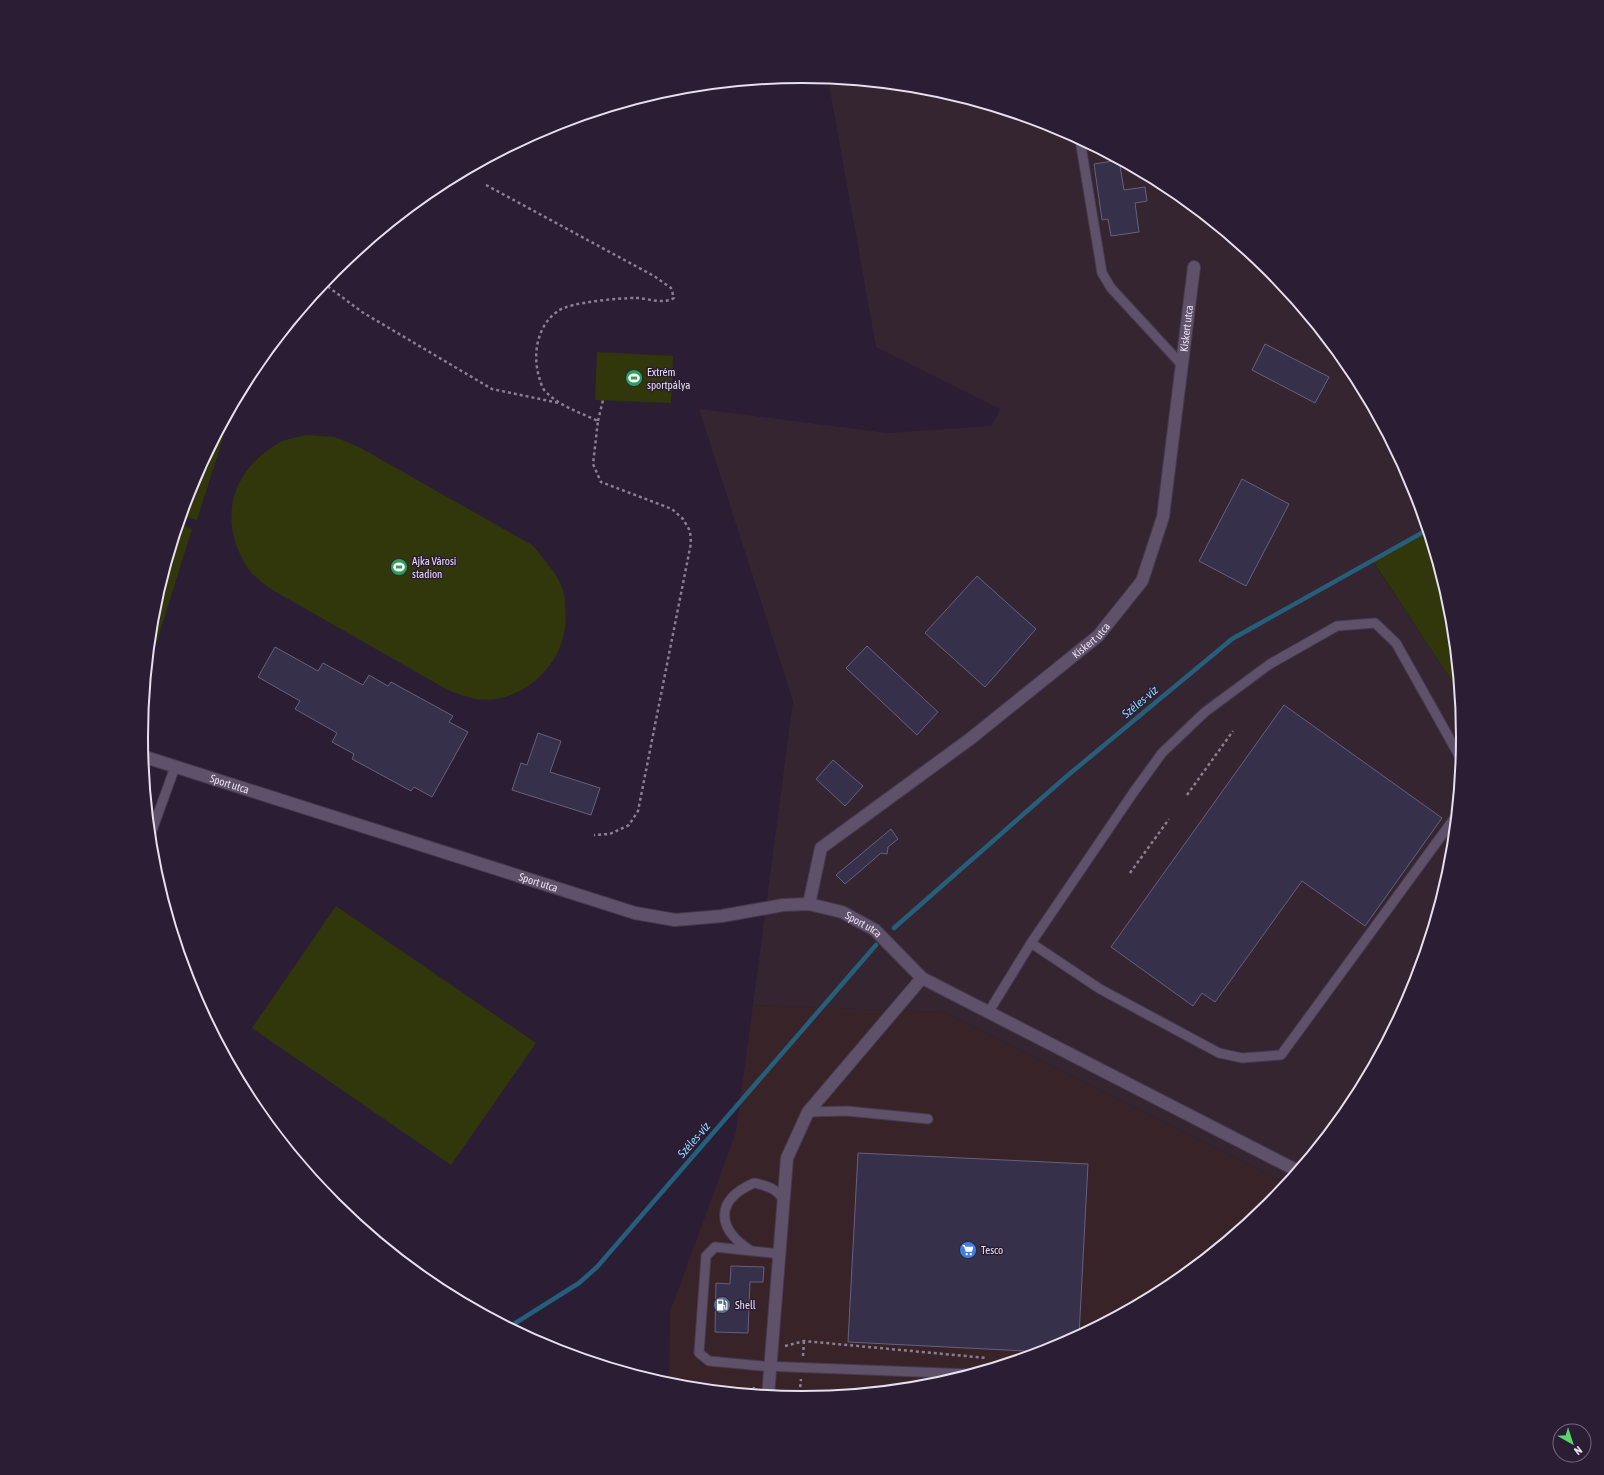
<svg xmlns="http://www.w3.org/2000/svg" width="1604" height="1475" viewBox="0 0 1604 1475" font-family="'Asap Condensed',sans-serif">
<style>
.commercial{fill:#382428}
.industrial{fill:#352530}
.green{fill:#32360b}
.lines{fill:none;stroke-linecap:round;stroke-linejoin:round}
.stream{stroke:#265f7b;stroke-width:4.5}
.building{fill:#37304b;stroke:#67607d}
.lane-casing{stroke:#463a4e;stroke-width:11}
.street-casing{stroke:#463a4e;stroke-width:14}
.path{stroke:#8a7e92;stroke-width:2.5;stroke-dasharray:3 3;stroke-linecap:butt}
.lane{stroke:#60516b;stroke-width:9}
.street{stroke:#60516b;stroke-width:12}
.labels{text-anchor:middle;stroke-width:3;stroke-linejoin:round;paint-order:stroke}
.street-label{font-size:11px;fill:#e7deee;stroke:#2b1d34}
.poi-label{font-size:11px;fill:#e7deee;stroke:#2b1d34;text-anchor:start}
.water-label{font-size:12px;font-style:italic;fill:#8dd7ff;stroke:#2b1d34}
.rim{fill:none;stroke:#e7deee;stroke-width:2}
</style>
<rect width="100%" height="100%" fill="#2b1d34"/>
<path class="commercial" d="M753 1005 944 1012 1288 1184 1270 1205 1169 1288 1055 1349 931 1386 802 1399 669 1385 670 1312 736 1132Z"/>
<path class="industrial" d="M828 79 931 89 1055 126 1170 188 1270 270 1352 370 1413 485 1428 532 1373 562 1459 692 1463 738 1451 867 1413 991 1352 1105 1288 1184 944 1012 753 1005 793 701 699 409 888 433 991 426 1000 409 876 347Z"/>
<path class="green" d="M597 352 673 356 671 403 595 400Z
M228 415H230L197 520 181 516 191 484Z
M306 435 335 437 359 447 532 545C544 559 557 573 563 590 565 595 565 601 565 606 571 650 540 691 496 699 478 702 462 696 446 689L269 588C262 582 252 575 247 567 218 521 230 472 277 444 285 439 297 437 306 435Z
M179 524 192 529 154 651 149 650 153 608Z
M1428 532 1451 609 1459 692 1373 561Z
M336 906 536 1043 451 1165 252 1028Z"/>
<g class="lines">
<path class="stream" d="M894 928 1067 776 1232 639 1427 530
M509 1327 579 1283 597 1267 876 945"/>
</g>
<path class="building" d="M1119 160 1124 190 1145 187 1147 201 1135 203 1139 232 1111 236 1108 219 1102 220 1094 164Z
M1265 344 1329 377 1315 403 1252 370Z
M1242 479 1289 504 1246 586 1199 561Z
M977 576 1036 629 985 687 925 633Z
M867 646 938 712 917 735 846 668Z
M275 647 318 671 323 663 363 685 369 675 388 686 391 682 453 716 449 722 468 732 432 797 414 787 411 791 352 759 354 754 332 742 337 733 295 709 300 701 258 677Z
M1284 705 1442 818 1365 926 1302 881 1215 1002 1202 993 1193 1006 1111 947Z
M538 733 561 741 550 772 600 788 591 815 512 790 521 763 527 765Z
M833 760 863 786 845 806 816 779Z
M891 829 898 839 888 847 887 854 881 853 845 884 836 875Z
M858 1153 1088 1164 1079 1336 1055 1349 1045 1352 848 1342Z
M731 1266 764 1267 763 1282H750L748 1333 715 1332 716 1283 730 1284Z"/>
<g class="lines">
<g class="lane-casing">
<path id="lane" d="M1080 140 1102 273 1111 288 1182 365
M150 836 175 767
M1031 943 1100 989 1219 1053 1242 1058 1281 1055 1456 816
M988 1013 1031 943 1133 793 1162 753 1205 712 1270 664 1337 626 1375 623 1396 643 1461 759
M808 1112 847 1111 928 1119
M750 1250C716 1228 715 1200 754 1183 767 1186 777 1188 784 1201
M780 1254 715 1247 706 1256 699 1353 709 1361 762 1366 971 1374"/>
</g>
<g class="street-casing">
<g id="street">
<path id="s1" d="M142 756 635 913 675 920 722 916 783 905 809 904 842 912 875 930 922 978 1298 1171"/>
<path id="s2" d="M809 904 821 848 970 739 1098 636 1142 581 1163 517 1194 267"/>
<path d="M768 1396 787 1158 808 1112 922 978"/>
</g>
</g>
<path class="path" d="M486 185 654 276 671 288 674 298C662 305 649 298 636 298 620 298 570 302 558 311 536 326 532 357 540 380 541 383 542 388 545 391 559 406 579 412 598 421L593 464 601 482 672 509 683 519 690 531 691 543 638 811 629 825 610 834 594 835
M323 283 362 312 492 389 559 403
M598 421 603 400
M1187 795 1233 731
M1130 873 1169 819
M785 1346 804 1341 987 1358
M803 1356 804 1341
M753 1394 754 1387
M799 1399 801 1379"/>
<use href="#lane" class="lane"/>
<use href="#street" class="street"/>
</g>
<defs>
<g id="stadium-disc" transform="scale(0.9)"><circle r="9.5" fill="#2e9e5b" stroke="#2b1d34"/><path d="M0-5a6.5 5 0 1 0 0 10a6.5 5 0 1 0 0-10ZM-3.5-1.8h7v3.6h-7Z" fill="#fff"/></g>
<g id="supermarket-disc" transform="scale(0.9)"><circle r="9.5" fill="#3f7fe0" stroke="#2b1d34"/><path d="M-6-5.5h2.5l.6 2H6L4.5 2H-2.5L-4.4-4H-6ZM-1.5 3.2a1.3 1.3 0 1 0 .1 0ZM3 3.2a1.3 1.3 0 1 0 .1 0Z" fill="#fff"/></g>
<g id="fuel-disc" transform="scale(0.9)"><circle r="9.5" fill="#5c6f8a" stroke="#2b1d34"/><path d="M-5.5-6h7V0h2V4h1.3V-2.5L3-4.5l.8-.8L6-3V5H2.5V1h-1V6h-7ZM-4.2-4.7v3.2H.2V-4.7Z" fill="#fff"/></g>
</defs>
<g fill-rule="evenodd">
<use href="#stadium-disc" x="634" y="378"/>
<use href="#stadium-disc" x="399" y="567"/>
<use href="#supermarket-disc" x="968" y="1250"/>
<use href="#fuel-disc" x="722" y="1305"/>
</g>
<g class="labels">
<g class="street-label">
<text dy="4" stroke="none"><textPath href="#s2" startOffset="734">Kiskert utca</textPath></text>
<text dy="4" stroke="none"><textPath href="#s2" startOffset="398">Kiskert utca</textPath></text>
<text dy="4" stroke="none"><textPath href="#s1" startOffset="92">Sport utca</textPath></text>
<text dy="4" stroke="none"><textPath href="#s1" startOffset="416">Sport utca</textPath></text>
<text dy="4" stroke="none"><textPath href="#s1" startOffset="752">Sport utca</textPath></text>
</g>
<g class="poi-label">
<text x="647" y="376">Extrém<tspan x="647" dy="13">sportpálya</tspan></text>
<text x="412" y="565">Ajka Városi<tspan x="412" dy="13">stadion</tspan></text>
<text x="981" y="1254">Tesco</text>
<text x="735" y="1309">Shell</text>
</g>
<g class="water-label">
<text transform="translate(1140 702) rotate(-40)" y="4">Széles-víz</text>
<text transform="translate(694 1140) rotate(-49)" y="4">Széles-víz</text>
</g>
</g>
<path d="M0 0H1604V1475H0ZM148 737a654 654 0 1 1 1308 0a654 654 0 1 1-1308 0Z" fill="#2b1d34" fill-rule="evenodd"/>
<path class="rim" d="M148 737a654 654 0 1 1 1308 0a654 654 0 1 1-1308 0Z"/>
<g transform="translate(1572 1443) rotate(141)"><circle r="19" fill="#2b1d34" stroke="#766a7e"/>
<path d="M0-3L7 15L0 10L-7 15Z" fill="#5ad56e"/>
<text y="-6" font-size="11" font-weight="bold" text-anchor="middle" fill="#e7deee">N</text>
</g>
</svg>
